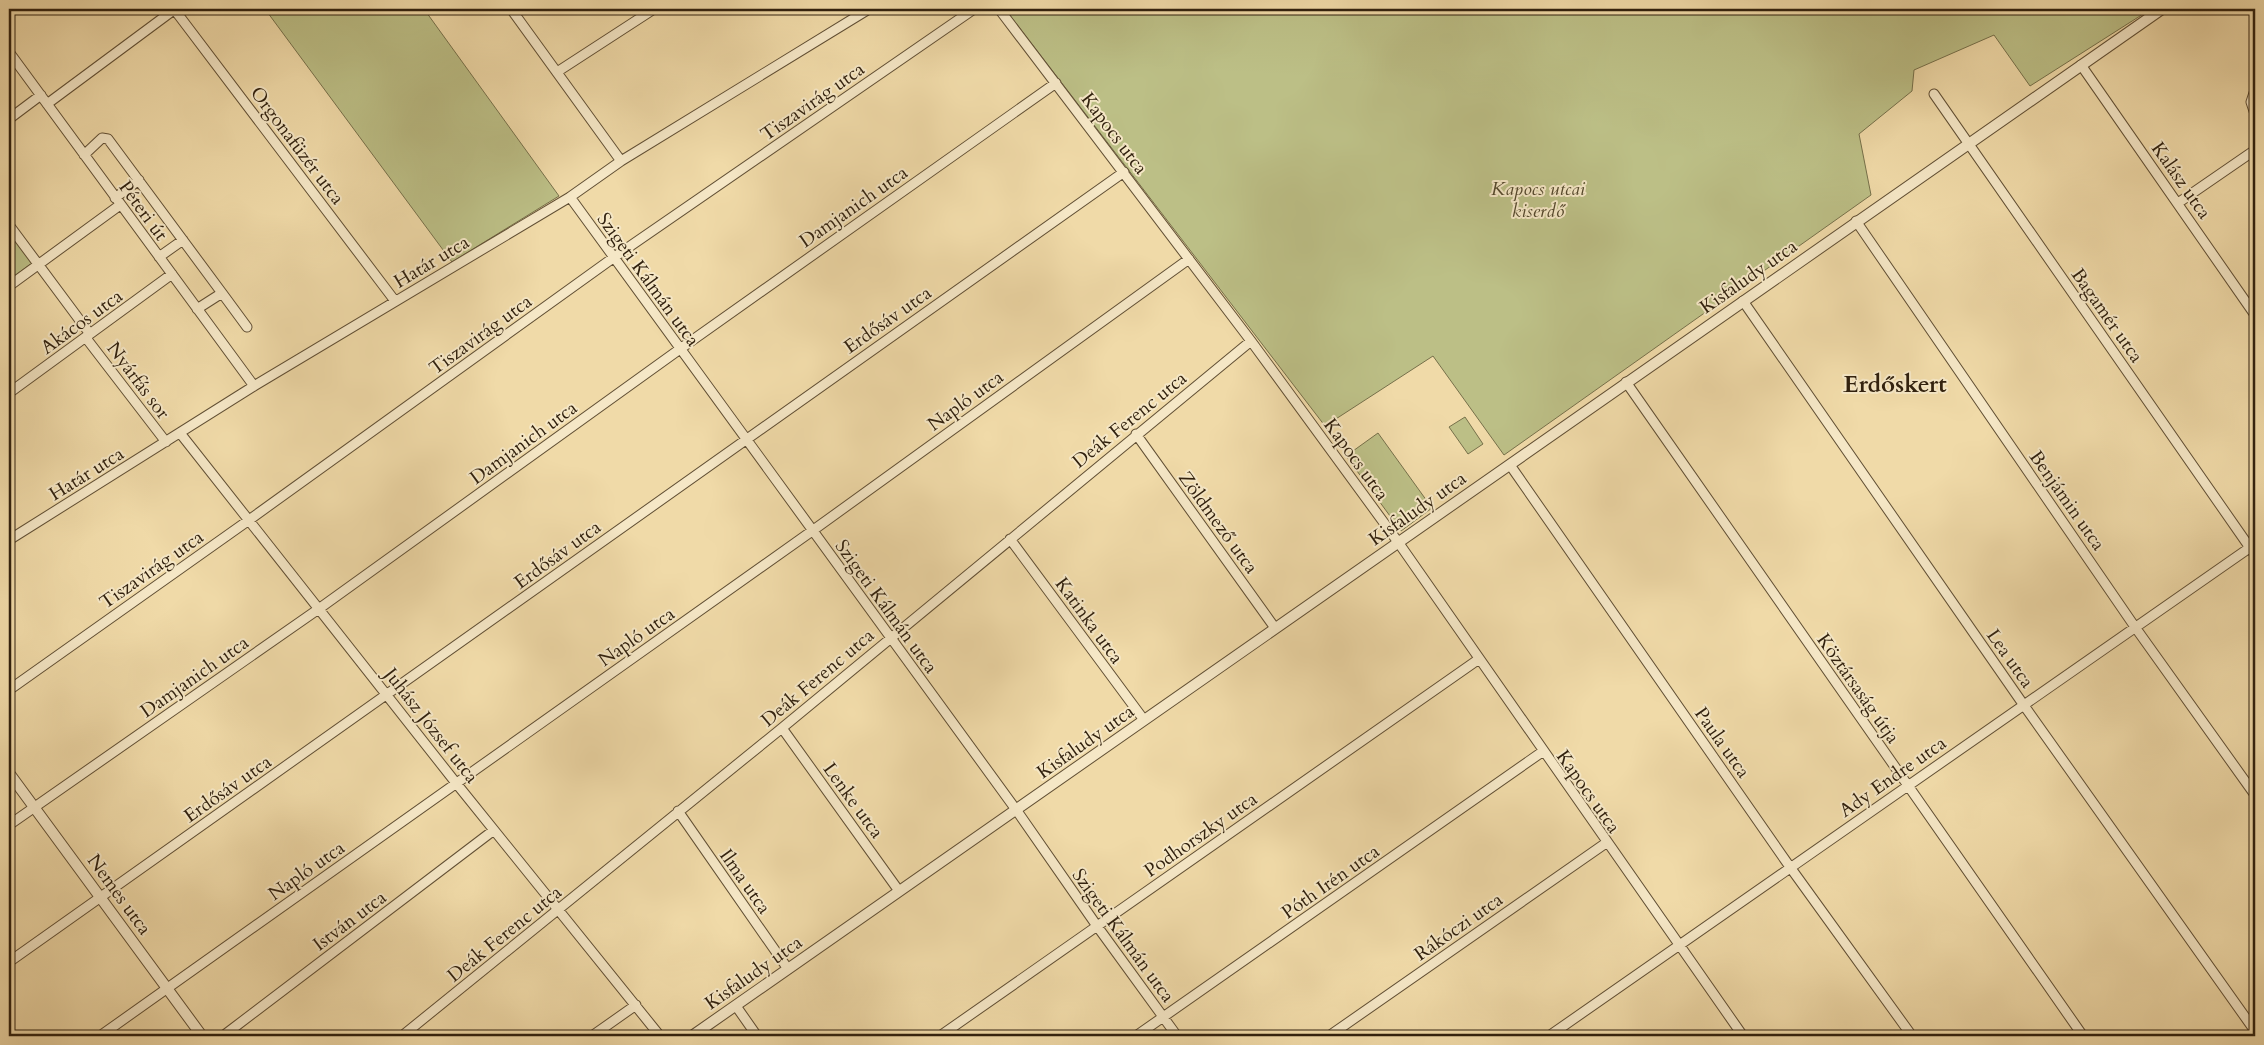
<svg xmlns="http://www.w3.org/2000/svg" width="2264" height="1045" viewBox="0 0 2264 1045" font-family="Cardo,serif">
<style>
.green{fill:#bcbf86;stroke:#76704a}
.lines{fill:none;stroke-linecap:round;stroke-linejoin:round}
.minor-casing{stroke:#614f34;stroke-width:11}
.tertiary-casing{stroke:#614f34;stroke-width:12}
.minor{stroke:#f5e7c6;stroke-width:9}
.tertiary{stroke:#f5e7c6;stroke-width:10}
.labels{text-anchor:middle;stroke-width:4;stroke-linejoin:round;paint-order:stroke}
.street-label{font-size:19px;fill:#31210e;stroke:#f5e7c6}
.park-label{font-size:19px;font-style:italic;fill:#54482c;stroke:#f5e7c6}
.district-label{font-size:24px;font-weight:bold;fill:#31210e;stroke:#f5e7c6}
</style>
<rect width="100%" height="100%" fill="#f0daa8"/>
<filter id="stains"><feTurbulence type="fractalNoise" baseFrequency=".004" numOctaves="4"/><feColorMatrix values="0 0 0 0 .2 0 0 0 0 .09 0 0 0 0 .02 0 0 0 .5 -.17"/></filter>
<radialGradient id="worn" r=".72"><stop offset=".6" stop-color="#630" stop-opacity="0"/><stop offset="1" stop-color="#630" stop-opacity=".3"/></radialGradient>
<path class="green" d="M265 9H424L559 196 452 262Z
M1005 9H2151L2030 86 1994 35 1914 70 1912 91 1859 134 1871 195 1504 455 1433 356 1325 426Z
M9 232 32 263 9 280Z
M1465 417 1483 444 1468 454 1449 427Z
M1378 433 1432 508 1401 531 1346 456Z"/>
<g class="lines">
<g class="minor-casing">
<path id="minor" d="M174 9 395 301
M511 9 621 161
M999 9 1251 341 1398 542 1743 1036
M9 52 254 386
M2081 65 2255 315
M557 72 654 9
M2255 90 2251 102 2255 114
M1934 94 2255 555
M47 104 175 9
M9 119 41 95
M84 155 102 138 108 139 222 293
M570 197 1017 811 1097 926 1177 1036
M115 198 139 180
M2178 203 2255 150
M1856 221 2135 627 2255 795
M9 225 90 334
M159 257 183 240
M9 286 120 205
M1743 301 2023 704 2255 1031
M197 309 222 293 247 327
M86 338 166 442
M1626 382 2083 1036
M9 393 172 274
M180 433 456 783 660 1036
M1136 434 1275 628
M1510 465 1790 867 1912 1036
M1010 539 1144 720
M9 540 254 386 570 197 621 161 869 9
M9 690 249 520 613 258 974 9
M782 728 899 891
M678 811 788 969
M9 825 320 608 680 349 1056 83
M9 962 1124 172
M736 1006 757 1036
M100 1036 812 531 1189 259
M223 1036 494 830
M402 1036 782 728 1251 341
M592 1036 636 1005
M940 1036 1479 659
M1136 1036 1542 752
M1329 1036 1606 843
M1549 1036 2255 544"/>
</g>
<g class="tertiary-casing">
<path id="tertiary" d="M9 773 202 1036
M692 1036 2162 9"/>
</g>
<use href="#minor" class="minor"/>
<use href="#tertiary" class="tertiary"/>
</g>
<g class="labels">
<g class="street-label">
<text transform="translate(812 101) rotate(-35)" y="7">Tiszavirág utca</text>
<text transform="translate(1115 133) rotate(53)" y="7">Kapocs utca</text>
<text transform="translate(298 145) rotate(53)" y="7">Orgonafüzér utca</text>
<text transform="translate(2182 180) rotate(55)" y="7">Kalász utca</text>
<text transform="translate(853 206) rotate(-35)" y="7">Damjanich utca</text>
<text transform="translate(144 210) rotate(54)" y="7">Péteri út</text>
<text transform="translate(431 261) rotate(-31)" y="7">Határ utca</text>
<text transform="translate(1748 276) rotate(-35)" y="7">Kisfaludy utca</text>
<text transform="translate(649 279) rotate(54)" y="7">Szigeti Kálmán utca</text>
<text transform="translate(2108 315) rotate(55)" y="7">Bagamér utca</text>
<text transform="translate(887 319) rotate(-35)" y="7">Erdősáv utca</text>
<text transform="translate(81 321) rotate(-36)" y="7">Akácos utca</text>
<text transform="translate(480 334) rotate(-36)" y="7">Tiszavirág utca</text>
<text transform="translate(139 380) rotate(53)" y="7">Nyárfás sor</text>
<text transform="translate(965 400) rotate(-36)" y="7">Napló utca</text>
<text transform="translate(1129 419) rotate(-39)" y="7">Deák Ferenc utca</text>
<text transform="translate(523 442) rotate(-36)" y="7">Damjanich utca</text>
<text transform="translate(1357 459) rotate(54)" y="7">Kapocs utca</text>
<text transform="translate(86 473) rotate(-32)" y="7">Határ utca</text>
<text transform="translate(2068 500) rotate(55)" y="7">Benjámin utca</text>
<text transform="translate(1417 508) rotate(-35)" y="7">Kisfaludy utca</text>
<text transform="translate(1219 522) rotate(54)" y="7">Zöldmező utca</text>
<text transform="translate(557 554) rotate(-36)" y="7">Erdősáv utca</text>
<text transform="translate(151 569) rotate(-35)" y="7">Tiszavirág utca</text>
<text transform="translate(887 606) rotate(54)" y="7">Szigeti Kálmán utca</text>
<text transform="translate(1090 620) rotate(54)" y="7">Katinka utca</text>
<text transform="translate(636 636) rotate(-35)" y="7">Napló utca</text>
<text transform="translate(2011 658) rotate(55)" y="7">Lea utca</text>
<text transform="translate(194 676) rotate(-35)" y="7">Damjanich utca</text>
<text transform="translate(817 677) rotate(-40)" y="7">Deák Ferenc utca</text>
<text transform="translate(1859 688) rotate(55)" y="7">Köztársaság útja</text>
<text transform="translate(432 725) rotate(52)" y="7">Juhász József utca</text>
<text transform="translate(1085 741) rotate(-35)" y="7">Kisfaludy utca</text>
<text transform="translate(1723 742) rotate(55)" y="7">Paula utca</text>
<text transform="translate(1892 776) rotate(-35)" y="7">Ady Endre utca</text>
<text transform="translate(227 788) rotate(-35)" y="7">Erdősáv utca</text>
<text transform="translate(1589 791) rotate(55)" y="7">Kapocs utca</text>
<text transform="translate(854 800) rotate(54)" y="7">Lenke utca</text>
<text transform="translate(1200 834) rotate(-35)" y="7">Podhorszky utca</text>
<text transform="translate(306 870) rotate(-35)" y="7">Napló utca</text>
<text transform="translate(746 881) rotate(55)" y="7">Ilma utca</text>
<text transform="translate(1330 881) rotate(-35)" y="7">Póth Irén utca</text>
<text transform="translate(120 894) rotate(54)" y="7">Nemes utca</text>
<text transform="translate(349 920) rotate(-37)" y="7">István utca</text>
<text transform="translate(1458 926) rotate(-35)" y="7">Rákóczi utca</text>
<text transform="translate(504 933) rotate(-39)" y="7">Deák Ferenc utca</text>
<text transform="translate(1124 935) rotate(54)" y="7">Szigeti Kálmán utca</text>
<text transform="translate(753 972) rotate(-35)" y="7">Kisfaludy utca</text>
</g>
<g class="park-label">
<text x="1538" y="195">Kapocs utcai<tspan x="1538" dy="22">kiserdő</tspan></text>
</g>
<g class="district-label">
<text x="1895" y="392">Erdőskert</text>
</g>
</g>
<rect width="2264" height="1045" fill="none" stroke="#f0daa8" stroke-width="30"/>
<rect x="10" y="10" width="2244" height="1025" fill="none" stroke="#31210e" stroke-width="2.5"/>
<rect x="15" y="15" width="2234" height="1015" fill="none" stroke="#31210e"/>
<rect width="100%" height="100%" filter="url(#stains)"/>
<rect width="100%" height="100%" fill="url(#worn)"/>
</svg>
